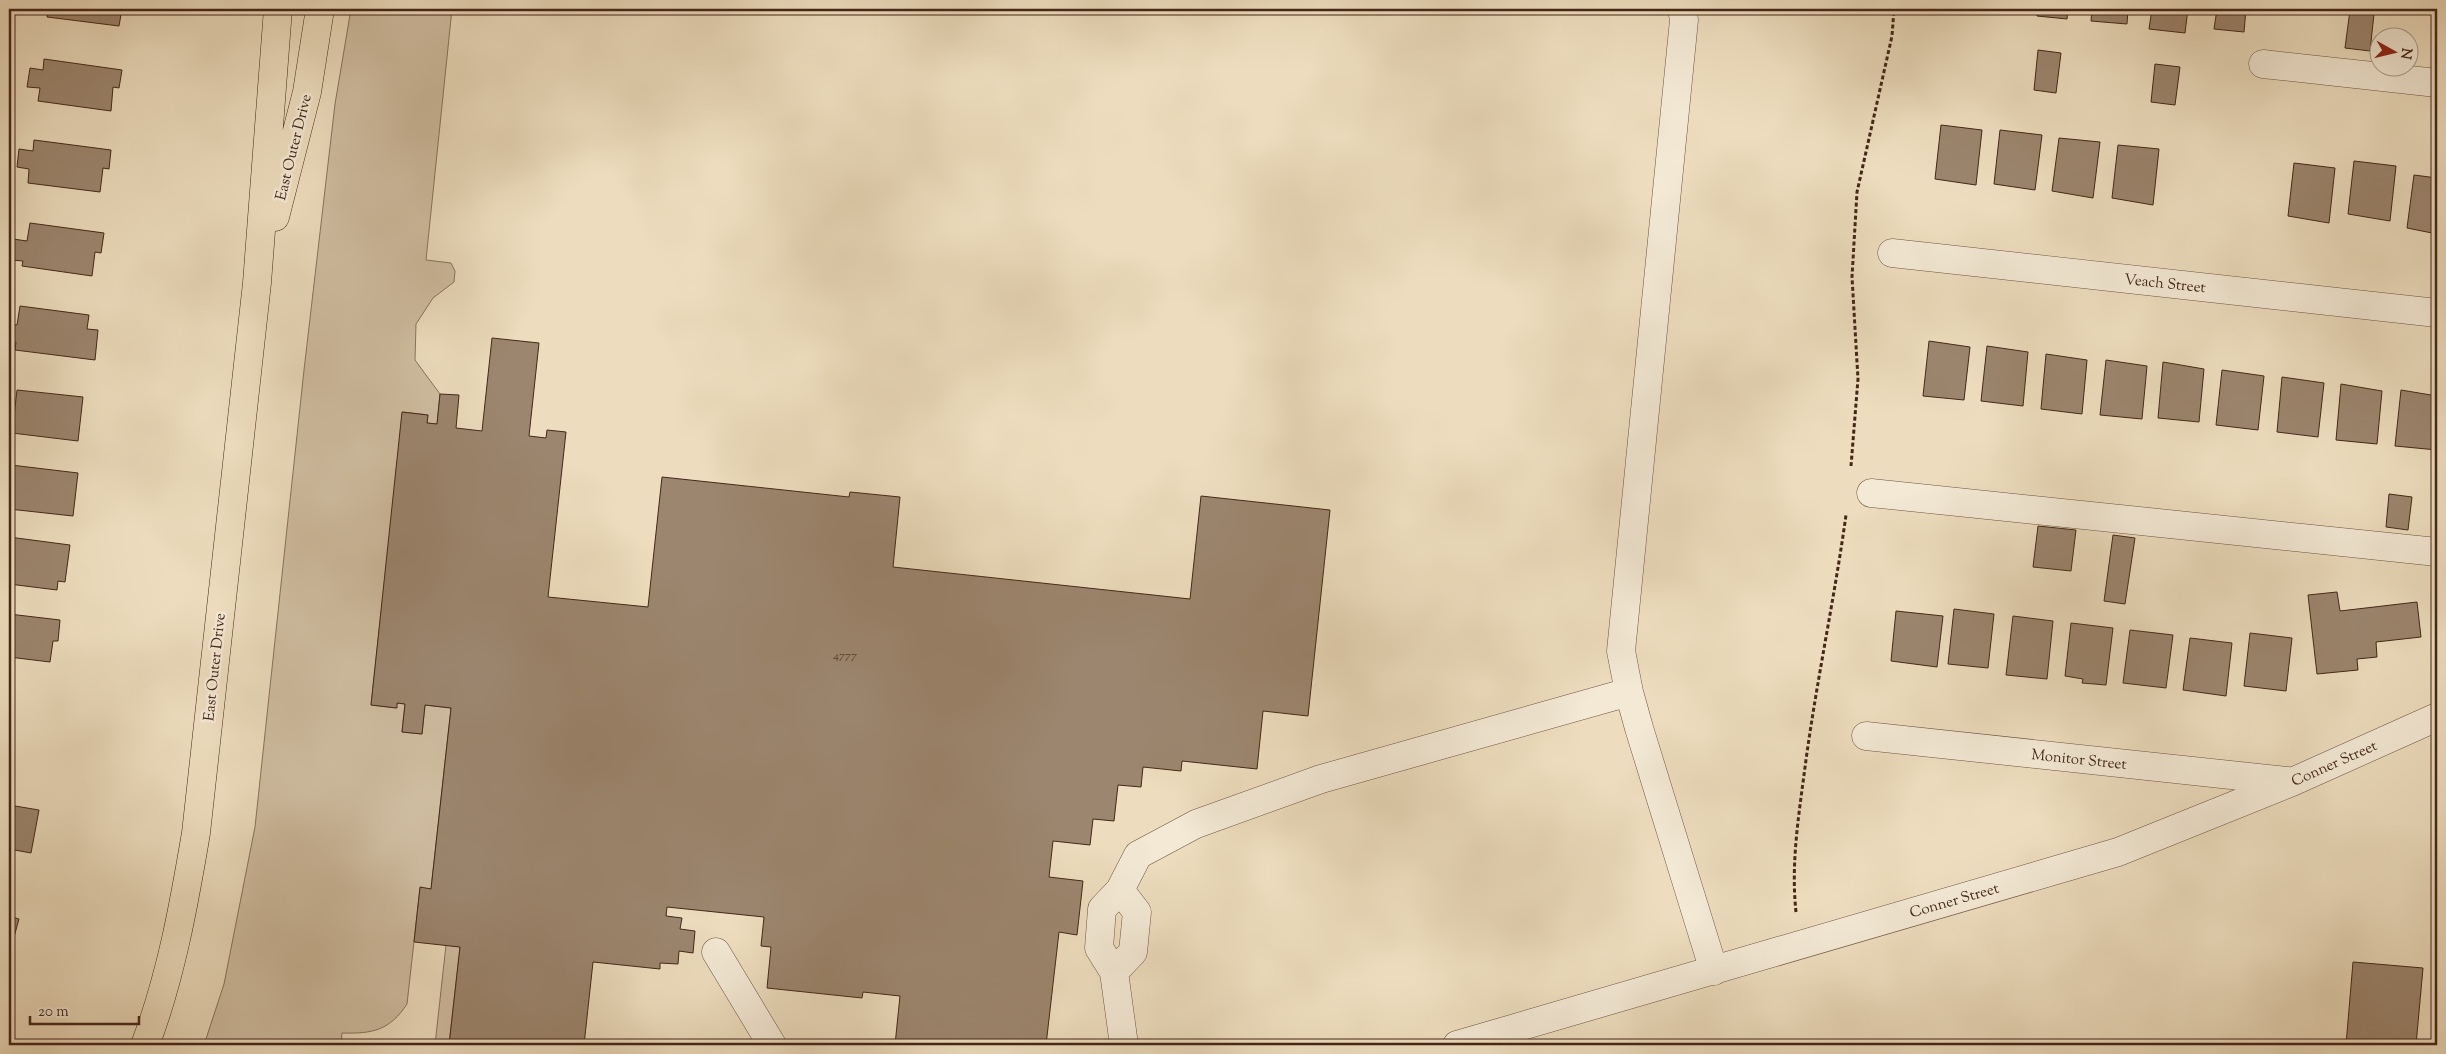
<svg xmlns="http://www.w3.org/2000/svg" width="2446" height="1054" viewBox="0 0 2446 1054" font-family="'Sorts Mill Goudy',serif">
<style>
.green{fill:#d0bea2;stroke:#8a725e}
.building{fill:#9c866f;stroke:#442719}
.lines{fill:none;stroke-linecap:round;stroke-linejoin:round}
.minor-casing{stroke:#6e5442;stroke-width:29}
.major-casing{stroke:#442719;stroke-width:29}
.path{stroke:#442719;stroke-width:3;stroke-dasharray:4 2.5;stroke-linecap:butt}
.minor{stroke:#f3e9d5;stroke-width:28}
.major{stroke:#edddbe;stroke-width:28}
.labels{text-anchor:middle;stroke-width:5;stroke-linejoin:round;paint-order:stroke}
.number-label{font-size:12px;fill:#5a3f2e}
.street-label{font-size:15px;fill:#442719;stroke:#f3e9d5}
</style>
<rect width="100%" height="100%" fill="#edddbe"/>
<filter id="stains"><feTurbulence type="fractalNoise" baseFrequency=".004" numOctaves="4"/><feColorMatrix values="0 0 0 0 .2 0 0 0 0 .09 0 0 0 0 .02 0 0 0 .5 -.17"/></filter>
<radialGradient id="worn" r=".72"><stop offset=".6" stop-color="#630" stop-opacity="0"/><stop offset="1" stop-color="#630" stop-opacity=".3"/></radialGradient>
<path class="green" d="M351 9H452L426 260 451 263 455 271 454 282 433 298 416 324 415 360 440 394 437 424 427 423 428 415 403 412 371 705 396 708 397 703 405 704 402 732 422 734 425 705 451 708 431 889 420 888 407 1004C390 1030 373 1034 342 1033L341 1045H204L224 984 255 827 304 370 335 104Z
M446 945 460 947 449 1045H435Z"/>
<path class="building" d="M48 9H122L119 26 47 17Z
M1970 9H2006V12Z
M2038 9H2068L2067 19 2037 16Z
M2092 9H2128L2127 24 2091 21Z
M2152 9H2188L2185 33 2149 29Z
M2217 9H2246L2244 32 2214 29Z
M2350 10 2374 14 2370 51 2345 48Z
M2038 50 2061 53 2056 93 2034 90Z
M44 59 122 70 119 88 113 87 111 111 38 101 40 88 27 87 30 68 43 70Z
M2155 64 2180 67 2175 105 2151 102Z
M1941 125 1982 130 1976 185 1935 179Z
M2000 130 2042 135 2035 190 1994 184Z
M2059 138 2100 142 2093 198 2052 191Z
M34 140 111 150 109 169 103 168 100 192 28 183 29 169 17 167 19 149 33 151Z
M2118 145 2159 149 2153 205 2112 198Z
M2354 161 2396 166 2390 221 2348 214Z
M2294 163 2335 168 2329 223 2288 216Z
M2414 175 2437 178V234L2407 228Z
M30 223 104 233 101 253 95 252 92 276 22 266 23 261 11 260 13 239 27 241Z
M20 306 89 315 87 329 98 330 95 360 15 350 16 342 9 341V324L17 325Z
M492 338 539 343 529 436 546 438 547 430 566 432 548 597 648 607 662 477 849 497 850 492 900 497 893 567 1190 599 1201 496 1330 510 1308 716 1263 711 1257 769 1182 761 1181 771 1143 767 1141 787 1118 785 1114 821 1093 819 1090 845 1053 841 1049 877 1083 881 1077 935 1059 932 1046 1045H895L900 996 863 992 862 998 767 988 771 947 761 946 764 917 667 907 666 916 682 918 680 929 695 931 693 953 679 951 678 964 660 963V969L593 962 584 1045H449L460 947 414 942 420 887 431 889 451 708 425 705 422 734 402 732 405 704 397 703V708L371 705 402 412 428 415 427 423 437 424 440 394 459 395 456 428 482 431Z
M1929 341 1970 347 1964 400 1923 396Z
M1987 346 2028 352 2023 406 1981 401Z
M2046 354 2087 360 2082 414 2041 409Z
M2106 360 2147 366 2142 419 2100 415Z
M2163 362 2204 369 2199 422 2158 418Z
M2222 370 2264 376 2258 430 2216 425Z
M2282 377 2324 383 2318 437 2277 432Z
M2341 384 2382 391 2377 444 2336 440Z
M17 390 83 397 78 441 12 433Z
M2401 390 2437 396V450L2395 446Z
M11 465 78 473 73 516 9 509Z
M2389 494 2412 497 2408 530 2386 527Z
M2038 526 2076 530 2071 571 2033 567Z
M2113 535 2135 538 2125 604 2104 601Z
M9 537 70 545 65 582 58 581 57 590 9 584Z
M2337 592 2340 611 2417 602 2421 637 2376 642 2377 657 2357 659 2358 670 2317 674 2308 595Z
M1954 609 1994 614 1988 668 1948 664Z
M1896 611 1943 616 1937 667 1891 661Z
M9 614 60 620 58 641H53L50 662 9 657Z
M2013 616 2053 621 2047 679 2006 675Z
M2071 623 2113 628 2106 685 2082 683 2083 679 2065 676Z
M2130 630 2173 635 2166 688 2123 683Z
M2250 633 2292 638 2286 691 2244 686Z
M2190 638 2232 643 2226 696 2183 690Z
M9 805 39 810 31 853 9 849Z
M9 916 19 919 9 955Z
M2353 962 2423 968 2416 1045H2346Z"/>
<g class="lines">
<g class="minor-casing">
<path id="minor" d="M1682 9 1684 20 1621 651 1629 692 1639 728 1714 971
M2263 64 2437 83
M1892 253 2437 313
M1871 493 2437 552
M1866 736 2287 781
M716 952 772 1045
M1114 972 1133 952 1137 912 1120 890
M1124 1045 1114 972 1099 948 1102 909 1120 890 1138 855 1196 824 1321 779 1629 692
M1457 1045 2118 852 2292 782 2437 717"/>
</g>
<g class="major-casing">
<path id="major" d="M275 217 307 92 320 9
M145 1045C171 977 184 904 196 833L257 283 278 9"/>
</g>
<path class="path" d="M1851 466 1858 379 1852 277 1857 192 1892 36 1894 9
M1796 912C1791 866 1798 820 1804 775 1815 688 1834 602 1846 515"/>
<use href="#minor" class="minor"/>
<use href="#major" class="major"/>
</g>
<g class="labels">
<g class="number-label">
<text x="845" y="659">4777</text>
</g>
<g class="street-label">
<text transform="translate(293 147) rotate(-76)" y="5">East Outer Drive</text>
<text transform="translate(2165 283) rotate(6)" y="5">Veach Street</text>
<text transform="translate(214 667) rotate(-84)" y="5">East Outer Drive</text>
<text transform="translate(2079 759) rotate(6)" y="5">Monitor Street</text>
<text transform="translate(2334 763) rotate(-24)" y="5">Conner Street</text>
<text transform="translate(1954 900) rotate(-16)" y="5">Conner Street</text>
</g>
</g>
<rect width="2446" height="1054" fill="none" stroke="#edddbe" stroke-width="30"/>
<rect x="10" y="10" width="2426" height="1034" fill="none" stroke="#442719" stroke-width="2.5"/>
<rect x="15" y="15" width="2416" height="1024" fill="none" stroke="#442719"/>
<g transform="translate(2394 52) rotate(98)"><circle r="24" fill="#f3e9d5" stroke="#ad9b8a"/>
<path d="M0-4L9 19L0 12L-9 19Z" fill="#8f2418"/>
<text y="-8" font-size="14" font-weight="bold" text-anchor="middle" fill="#442719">N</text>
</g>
<path d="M30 1016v8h109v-8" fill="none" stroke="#442719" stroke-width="2.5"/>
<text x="38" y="1016" font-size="15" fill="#442719" stroke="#f3e9d5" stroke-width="4" paint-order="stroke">20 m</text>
<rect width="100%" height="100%" filter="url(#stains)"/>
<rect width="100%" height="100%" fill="url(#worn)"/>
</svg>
